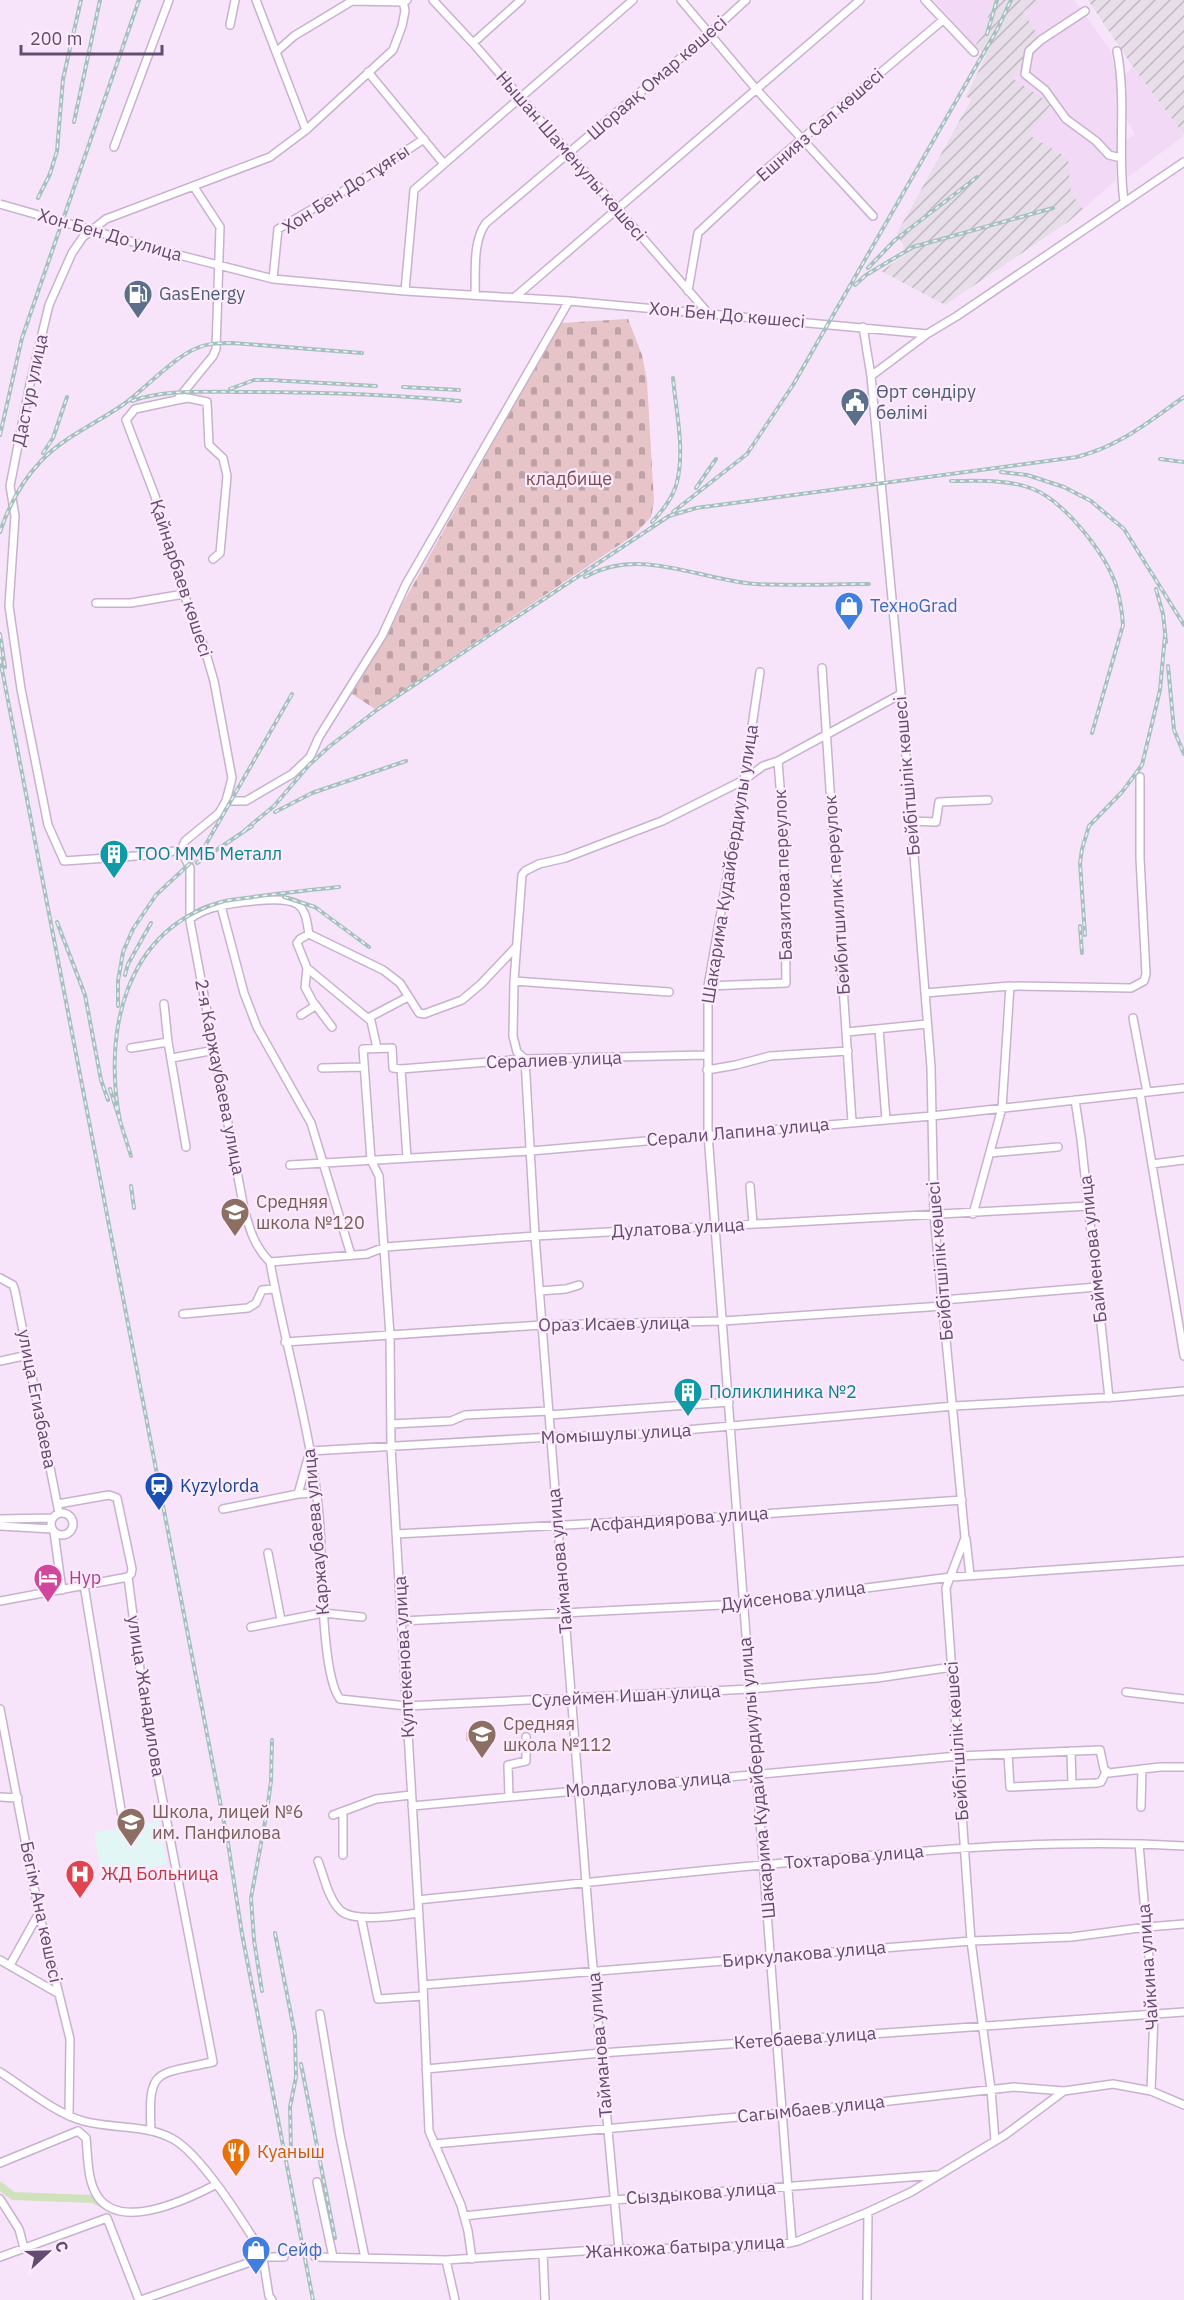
<svg xmlns="http://www.w3.org/2000/svg" width="1184" height="2300" viewBox="0 0 1184 2300" font-family="'IBM Plex Sans',sans-serif">
<style>
.residential{fill:#f2d9f6}
.industrial{fill:url(#industrial-furrows)}
.education{fill:#e1f6f5}
.grass{fill:#e6c4c7}
.cemetery{fill:url(#cemetery-stones)}
.lines{fill:none;stroke-linecap:round;stroke-linejoin:round}
.river{stroke:#d0e2bb;stroke-width:8}
.minor-casing{stroke:#c8b1cf;stroke-width:10}
.minor{stroke:#fff;stroke-width:7}
.rail-casing{stroke:#a4c2bd;stroke-width:4}
.rail{stroke:#fceafd;stroke-width:1.5;stroke-dasharray:4.5;stroke-linecap:butt}
.minor-bridge-casing{stroke:#c8b1cf;stroke-width:10;stroke-linecap:butt}
.minor-bridge{stroke:#fff;stroke-width:7}
.labels{text-anchor:middle;stroke-width:4.5;stroke-linejoin:round;paint-order:stroke}
.street-label{font-size:18px;fill:#644c70;stroke:#fceafd}
.service-label{font-size:18px;fill:#4e5e75;stroke:#fceafd;text-anchor:start}
.park-label{font-size:18px;fill:#804c4b;stroke:#fceafd}
.shop-label{font-size:18px;fill:#366cbe;stroke:#fceafd;text-anchor:start}
.culture-label{font-size:18px;fill:#0d838f;stroke:#fceafd;text-anchor:start}
.education-label{font-size:18px;fill:#785e54;stroke:#fceafd;text-anchor:start}
.transit-label{font-size:18px;fill:#164399;stroke:#fceafd;text-anchor:start}
.hotel-label{font-size:18px;fill:#b23c85;stroke:#fceafd;text-anchor:start}
.health-label{font-size:18px;fill:#be3a42;stroke:#fceafd;text-anchor:start}
.food-label{font-size:18px;fill:#c56008;stroke:#fceafd;text-anchor:start}
</style>
<defs>
<pattern id="industrial-furrows" width="10" height="10" patternUnits="userSpaceOnUse" patternTransform="scale(1.5)"><rect width="10" height="10" fill="#e7deea"/><path d="M-1 1l2-2M0 10L10 0M9 11l2-2" fill="none" stroke="#bfb6c2"/></pattern>
<pattern id="cemetery-stones" width="16" height="16" patternUnits="userSpaceOnUse" patternTransform="scale(1.5)"><rect width="16" height="16" fill="#e6c4c7"/><path d="M2 7V4a2 2 0 0 1 4 0v3zM10 15v-3a2 2 0 0 1 4 0v3z" fill="#bea1a6"/></pattern>
</defs>
<rect width="100%" height="100%" fill="#f8e4fa"/>
<path class="residential" d="M934 0H993L983 34 975 46Z
M1039 0H1074L1111 51 1117 85 1116 180 1083 209 1071 193 1068 158 1029 135 1012 78 1038 35 1023 12Z
M1133 67 1184 136 1124 180 1123 142 1135 134 1125 117 1123 76Z"/>
<path class="industrial" d="M993 0H1039L1023 12 1038 35 1012 78 1051 104 1029 135 1068 158 1071 193 1083 209 1068 222 945 305 881 271 907 254 897 233 971 100 966 96 986 56 975 46 983 34Z
M1088 0H1184V135L1133 67Z"/>
<path class="education" d="M159 1820 167 1864 102 1877 94 1833Z"/>
<path class="grass" d="M483 1731 484 1741H466V1732Z"/>
<path class="cemetery" d="M628 319 642 355 647 381 654 502 651 517 634 535 375 709 352 694 560 323Z"/>
<g class="lines">
<path class="river" d="M0 2186 13 2196 93 2199 108 2207"/>
<g class="minor-casing">
<path id="minor" d="M256 0 306 130
M433 0 473 43 708 313
M681 0 756 89 873 216
M925 0 974 52
M1085 11 1041 40 1029 51 1025 74 1045 90 1066 119 1096 141 1109 155 1121 158
M230 25 235 0
M473 43 521 0
M1117 51C1127 101 1117 152 1124 201
M276 52 294 36 352 1 404 2 407 0
M368 72 444 164
M114 147 169 0
M194 187 220 227 216 349 213 356 177 400 135 409 126 420 155 496 182 589 204 647 214 681 232 778 226 801 219 813 185 841 181 850 190 868V921L244 1209C250 1230 254 1246 270 1262
M179 255 273 279 405 291 569 301 927 334 957 316 1184 162
M273 279 278 229 352 186 424 139
M405 291 414 190 633 0
M688 291 698 233 770 166 943 20
M475 295C476 273 472 242 486 223L709 34 746 0
M515 297 860 0
M863 327 871 376 901 694 931 1067 934 1215 965 1538 946 1588 971 1941 991 2089 995 2141
M871 376 927 334
M177 400 188 398 207 402 209 445 223 458 227 476 220 553 213 559
M96 603H131L184 594
M822 668 852 1122
M760 672 744 780 708 986V1134L792 2242
M226 801H246L292 774 310 757 319 737 382 636 406 584 569 301
M911 821 936 822 939 802 988 800
M181 850 150 855 64 861 48 825 21 689 9 606 15 516 10 486 30 384 49 305 72 253 83 237 106 219 270 157 306 130 393 50 402 26 405 11 403 0
M221 906 244 993 257 1027 311 1123 351 1255
M191 918C197 914 205 910 212 908 230 903 282 895 297 904 307 911 307 924 309 934
M514 981 669 992
M708 986 786 983 784 838 778 761
M925 993 1010 986 1131 988 1144 981 1146 974 1140 858V777
M314 1003 332 1027
M164 1004 168 1042 186 1147
M301 1015 315 1006 305 987 307 968
M368 1018 408 997
M1133 1018 1147 1092
M879 1029 886 1120
M847 1032 927 1024
M131 1048 168 1042
M377 1048 371 1021 307 968 297 943 300 939 309 934 383 970 400 983 419 1013 424 1014 462 1000 481 984 516 947
M172 1058 215 1050
M322 1068 363 1067
M401 1069 407 1158
M707 1070 736 1065 770 1056 848 1051
M1140 1093 1184 1356
M1075 1100 1081 1139 1109 1398
M990 1153 1058 1147
M1152 1164 1184 1160
M290 1165 531 1151 932 1116 1184 1088
M750 1186 753 1224
M973 1214 1002 1108 1010 986
M270 1262C287 1357 319 1454 321 1550 322 1581 323 1678 340 1699L407 1706 750 1689 877 1678 952 1667
M270 1262 367 1254 385 1247 535 1236 1089 1206
M0 1278 13 1285 15 1291 59 1513
M539 1291 566 1289 579 1285
M943 1300 1097 1287
M183 1314 248 1308 256 1303 262 1290 274 1289
M285 1342 542 1325 723 1321 943 1306
M0 1361 28 1355
M549 1415 729 1402
M391 1424 451 1421 465 1415 549 1411
M298 1494 316 1493
M58 1504 109 1495 117 1498 132 1569 131 1574 128 1577
M223 1509 298 1494 310 1451 551 1437 641 1434 954 1406 1117 1397 1184 1391
M51 1524a11 11 0 1 1 22 0a11 11 0 1 1-22 0Z
M0 1519 52 1518
M0 1526 52 1529
M54 1532 62 1590
M396 1534 735 1516 962 1500
M966 1539 970 1575
M268 1553 281 1620
M128 1577 145 1708 213 2062C155 2075 148 2067 151 2131
M84 1585 123 1822
M0 1601 128 1577
M402 1621 742 1604 951 1577 1184 1561
M251 1627 323 1613 362 1617
M1126 1692 1184 1699
M0 1709 39 1913 70 2039 69 2116
M1071 1751 1072 1784
M1008 1754 1010 1787 1097 1783 1101 1782 1106 1772
M0 1797 18 1798
M509 1797 508 1765 526 1761V1737
M412 1806 958 1756 1100 1750 1104 1769 1109 1773 1160 1767H1184
M1141 1807 1142 1769
M333 1815 376 1799 411 1795
M1139 1844 1154 2014 1151 2091
M343 1855V1812
M318 1861C324 1876 328 1899 341 1911 356 1923 400 1915 419 1913
M418 1900C558 1886 699 1870 839 1858 953 1848 1069 1839 1184 1846
M361 1917 378 1999 423 1996
M0 1960 59 1994
M10 1965 39 1913
M423 1985 971 1941 1072 1937 1147 1927 1184 1924
M320 2014 340 2135 365 2258
M426 2069 601 2053 1184 2012
M0 2072C25 2088 55 2113 83 2121 111 2129 146 2124 173 2139 203 2156 246 2227 265 2257
M78 2131 86 2138C88 2157 87 2181 98 2197 122 2231 188 2199 215 2185
M434 2144 783 2113 1014 2087 1064 2091 1113 2084 1151 2091 1184 2105
M0 2163 78 2131
M317 2182 333 2257
M0 2199 19 2229 24 2248
M464 2216 614 2200 936 2175
M619 2250 590 1934 535 1236 525 1059 517 1052 513 1036 514 981 522 875 525 871 539 864 565 858 662 821 744 780 763 766 778 761 901 694
M543 2254 545 2300
M0 2257 107 2218 139 2300
M315 2257 446 2260 597 2250 775 2246 798 2241 868 2212 911 2192 1005 2135 1064 2091
M263 2258 269 2296 272 2300
M472 2259 468 2231 461 2205 429 2131 423 1985 391 1447 390 1335 379 1176 371 1160 363 1049 392 1048 393 1068 401 1069 525 1059 706 1055
M446 2260 455 2300
M141 2300 265 2257H284
M867 2300 868 2212"/>
</g>
<use href="#minor" class="minor"/>
<g class="rail-casing">
<path id="rail" d="M987 34 997 0
M74 122 100 0
M38 198 50 174 57 151 63 79 81 0
M868 268 895 240 977 177
M855 285 866 275 913 247 1053 208
M403 387 459 390
M230 389 254 380H270L376 386
M132 401C165 389 205 392 240 392 314 392 387 394 460 401
M0 435 22 338 139 0
M43 453 53 438 67 397
M1160 459 1184 462
M1001 472 1027 475 1064 487 1091 501 1124 529 1184 625
M951 481C978 481 1008 479 1033 489 1064 501 1105 553 1116 585 1120 598 1122 611 1123 625L1092 733
M696 488 716 459
M673 512 747 454 793 385 998 28 1011 0
M652 522C662 511 673 498 677 482 685 449 676 411 673 378
M0 532C9 505 22 481 41 461 65 436 97 423 124 404 145 389 174 357 197 348 208 343 220 343 233 343L362 353
M585 577C640 546 699 580 755 584 793 586 831 584 869 584
M1156 589 1163 614 1166 642
M0 634 5 667
M0 659 228 1843 242 1934 313 2300
M1168 666 1174 730 1184 754
M275 812 312 793 406 761
M245 830 274 806 309 765 330 746 378 709 669 516 696 508 1077 457C1120 446 1148 422 1184 397
M197 863 252 826
M284 897 315 907 369 947
M57 922 85 995 101 1080 108 1100
M1080 926 1082 953
M1085 935 1080 863 1082 849 1089 826 1122 792 1142 765 1160 690 1165 635
M125 975 128 964 151 923
M118 1006V981L123 952 133 929 156 895 201 853 292 694
M110 1089 120 1121C103 1033 124 931 221 902 231 899 242 899 253 897 281 893 310 890 339 887
M120 1121 131 1156
M131 1186 134 1208
M275 1933 295 2035 296 2077 290 2107 291 2150
M262 1991 254 1940 251 1898 267 1811 271 1781 272 1740
M301 2064 335 2238"/>
</g>
<use href="#rail" class="rail"/>
<g class="minor-bridge-casing">
<path id="minor-bridge" d="M0 204 179 255"/>
</g>
<use href="#minor-bridge" class="minor-bridge"/>
</g>
<defs>
<g id="fuel-pin" transform="scale(1.5)"><path d="M0 17L-7.5 6A9.5 9.5 0 1 1 7.5 6Z" fill="#5c6f8a" stroke="#fceafd"/><path d="M-5.5-6h7V0h2V4h1.3V-2.5L3-4.5l.8-.8L6-3V5H2.5V1h-1V6h-7ZM-4.2-4.7v3.2H.2V-4.7Z" fill="#fff"/></g>
<g id="civic-pin" transform="scale(1.5)"><path d="M0 17L-7.5 6A9.5 9.5 0 1 1 7.5 6Z" fill="#5c6f8a" stroke="#fceafd"/><path d="M-.6-6.5H3V-4.5H.6V-3L4-1V1h2V6H-6V1h2V-1L-.6-3ZM-1.2 2.5V6h2.4V2.5Z" fill="#fff"/></g>
<g id="shop-pin" transform="scale(1.5)"><path d="M0 17L-7.5 6A9.5 9.5 0 1 1 7.5 6Z" fill="#3f7fe0" stroke="#fceafd"/><path d="M-5-2.5h2.3a2.7 3.5 0 0 1 5.4 0H5L5.5 6h-11ZM-1.5-2.5h3a1.5 2.3 0 0 0-3 0Z" fill="#fff"/></g>
<g id="building-pin" transform="scale(1.5)"><path d="M0 17L-7.5 6A9.5 9.5 0 1 1 7.5 6Z" fill="#0f9aa8" stroke="#fceafd"/><path d="M-4-6H4V6H1V3H-1V6H-4ZM-2.5-4.3h1.7v1.8h-1.7ZM.8-4.3h1.7v1.8H.8ZM-2.5-1h1.7V.8h-1.7ZM.8-1h1.7V.8H.8Z" fill="#fff"/></g>
<g id="school-pin" transform="scale(1.5)"><path d="M0 17L-7.5 6A9.5 9.5 0 1 1 7.5 6Z" fill="#8d6e63" stroke="#fceafd"/><path d="M0-5L7-2L0 1L-7-2ZM-4 1L0 2.5L4 1V4Q0 6-4 4Z" fill="#fff"/></g>
<g id="station-pin" transform="scale(1.5)"><path d="M0 17L-7.5 6A9.5 9.5 0 1 1 7.5 6Z" fill="#1a4fb4" stroke="#fceafd"/><path d="M-3-6H3Q5-6 5-4V2Q5 4 3 4L4.5 6H3L1.5 4h-3L-3 6H-4.5L-3 4Q-5 4-5 2V-4Q-5-6-3-6ZM-3.5-4v3h7v-3ZM-3.5 1v1.5H-2V1ZM2 1v1.5H3.5V1Z" fill="#fff"/></g>
<g id="hotel-pin" transform="scale(1.5)"><path d="M0 17L-7.5 6A9.5 9.5 0 1 1 7.5 6Z" fill="#d1479c" stroke="#fceafd"/><path d="M-6-4.5h1.5V1H6V5H4.5V3h-9V5H-6ZM-4 0a1.8 1.8 0 1 1 3.6 0ZM.5 0V-2.5h3Q6-2.5 6 0Z" fill="#fff"/></g>
<g id="hospital-pin" transform="scale(1.5)"><path d="M0 17L-7.5 6A9.5 9.5 0 1 1 7.5 6Z" fill="#e0444e" stroke="#fceafd"/><path d="M-5-5h3v3.5h4V-5h3V5h-3V1.5h-4V5h-3Z" fill="#fff"/></g>
<g id="restaurant-pin" transform="scale(1.5)"><path d="M0 17L-7.5 6A9.5 9.5 0 1 1 7.5 6Z" fill="#e8710a" stroke="#fceafd"/><path d="M-5-6h1v4h1v-4h1v4h1v-4h1v5L-1.5 .5V6h-2V.5L-5-1ZM5-6V6H3V1.5H1.5Q1.5-4 5-6Z" fill="#fff"/></g>
</defs>
<g fill-rule="evenodd">
<use href="#fuel-pin" x="138" y="294"/>
<use href="#civic-pin" x="855" y="402"/>
<use href="#shop-pin" x="849" y="606"/>
<use href="#building-pin" x="114" y="854"/>
<use href="#school-pin" x="235" y="1212"/>
<use href="#building-pin" x="688" y="1392"/>
<use href="#station-pin" x="159" y="1486"/>
<use href="#hotel-pin" x="48" y="1578"/>
<use href="#school-pin" x="482" y="1734"/>
<use href="#school-pin" x="131" y="1822"/>
<use href="#hospital-pin" x="80" y="1874"/>
<use href="#restaurant-pin" x="236" y="2152"/>
<use href="#shop-pin" x="256" y="2250"/>
</g>
<g class="labels">
<g class="street-label">
<text transform="translate(657 78) rotate(-41)" y="6">Шораяқ Омар көшесі</text>
<text transform="translate(820 125) rotate(-41)" y="6">Ешнияз Сал көшесі</text>
<text transform="translate(571 156) rotate(49)" y="6">Нышан Шаменулы көшесі</text>
<text transform="translate(346 189) rotate(-33)" y="6">Хон Бен До тұяғы</text>
<text transform="translate(110 235) rotate(16)" y="6">Хон Бен До улица</text>
<text transform="translate(727 315) rotate(5)" y="6">Хон Бен До көшесі</text>
<text transform="translate(30 390) rotate(-78)" y="6">Дастур улица</text>
<text transform="translate(181 578) rotate(72)" y="6">Қайнарбаев көшесі</text>
<text transform="translate(907 776) rotate(-95)" y="6">Бейбітшілік көшесі</text>
<text transform="translate(730 864) rotate(-81)" y="6">Шакарима Кудайбердиулы улица</text>
<text transform="translate(783 875) rotate(-92)" y="6">Баязитова переулок</text>
<text transform="translate(837 895) rotate(-94)" y="6">Бейбитшилик переулок</text>
<text transform="translate(554 1060) rotate(-2)" y="6">Сералиев улица</text>
<text transform="translate(220 1077) rotate(79)" y="6">2-я Каржаубаева улица</text>
<text transform="translate(738 1132) rotate(-5)" y="6">Серали Лапина улица</text>
<text transform="translate(678 1228) rotate(-3)" y="6">Дулатова улица</text>
<text transform="translate(1093 1249) rotate(-96)" y="6">Байменова улица</text>
<text transform="translate(940 1261) rotate(-95)" y="6">Бейбітшілік көшесі</text>
<text transform="translate(614 1324) rotate(-1)" y="6">Ораз Исаев улица</text>
<text transform="translate(37 1399) rotate(79)" y="6">улица Егизбаева</text>
<text transform="translate(616 1434) rotate(-3)" y="6">Момышулы улица</text>
<text transform="translate(679 1519) rotate(-4)" y="6">Асфандиярова улица</text>
<text transform="translate(316 1532) rotate(-95)" y="6">Каржаубаева улица</text>
<text transform="translate(560 1561) rotate(-95)" y="6">Тайманова улица</text>
<text transform="translate(793 1596) rotate(-7)" y="6">Дуйсенова улица</text>
<text transform="translate(404 1657) rotate(-93)" y="6">Култекенова улица</text>
<text transform="translate(146 1696) rotate(81)" y="6">улица Жанадилова</text>
<text transform="translate(626 1696) rotate(-3)" y="6">Сулеймен Ишан улица</text>
<text transform="translate(957 1741) rotate(-94)" y="6">Бейбітшілік көшесі</text>
<text transform="translate(757 1778) rotate(-95)" y="6">Шакарима Кудайбердиулы улица</text>
<text transform="translate(648 1784) rotate(-5)" y="6">Молдагулова улица</text>
<text transform="translate(854 1857) rotate(-5)" y="6">Тохтарова улица</text>
<text transform="translate(41 1912) rotate(78)" y="6">Бегім Ана көшесі</text>
<text transform="translate(804 1954) rotate(-5)" y="6">Биркулакова улица</text>
<text transform="translate(1148 1967) rotate(-94)" y="6">Чайкина улица</text>
<text transform="translate(805 2038) rotate(-4)" y="6">Кетебаева улица</text>
<text transform="translate(600 2045) rotate(-95)" y="6">Тайманова улица</text>
<text transform="translate(811 2109) rotate(-6)" y="6">Сагымбаев улица</text>
<text transform="translate(701 2193) rotate(-4)" y="6">Сыздыкова улица</text>
<text transform="translate(685 2247) rotate(-3)" y="6">Жанкожа батыра улица</text>
</g>
<g class="service-label">
<text x="159" y="300">GasEnergy</text>
<text x="876" y="398">Өрт сөндіру<tspan x="876" dy="21">бөлімі</tspan></text>
</g>
<g class="park-label">
<text x="569" y="485">кладбище</text>
</g>
<g class="shop-label">
<text x="870" y="612">ТехноGrad</text>
<text x="277" y="2256">Сейф</text>
</g>
<g class="culture-label">
<text x="135" y="860">ТОО ММБ Металл</text>
<text x="709" y="1398">Поликлиника №2</text>
</g>
<g class="education-label">
<text x="256" y="1208">Средняя<tspan x="256" dy="21">школа №120</tspan></text>
<text x="503" y="1730">Средняя<tspan x="503" dy="21">школа №112</tspan></text>
<text x="152" y="1818">Школа, лицей №6<tspan x="152" dy="21">им. Панфилова</tspan></text>
</g>
<g class="transit-label">
<text x="180" y="1492">Kyzylorda</text>
</g>
<g class="hotel-label">
<text x="69" y="1584">Нур</text>
</g>
<g class="health-label">
<text x="101" y="1880">ЖД Больница</text>
</g>
<g class="food-label">
<text x="257" y="2158">Куаныш</text>
</g>
</g>
<g transform="translate(48 2252) rotate(68)" stroke="#fceafd" stroke-width="4.5" paint-order="stroke">
<path d="M0-4.5L10 22L0 15L-10 22Z" fill="#644c70"/>
<text y="-9" font-size="16" font-weight="bold" text-anchor="middle" fill="#644c70">С</text>
</g>
<path d="M21 45v9h141v-9" fill="none" stroke="#644c70" stroke-width="3"/>
<text x="30" y="45" font-size="18" fill="#644c70" stroke="#fceafd" stroke-width="4.5" paint-order="stroke">200 m</text>
</svg>
